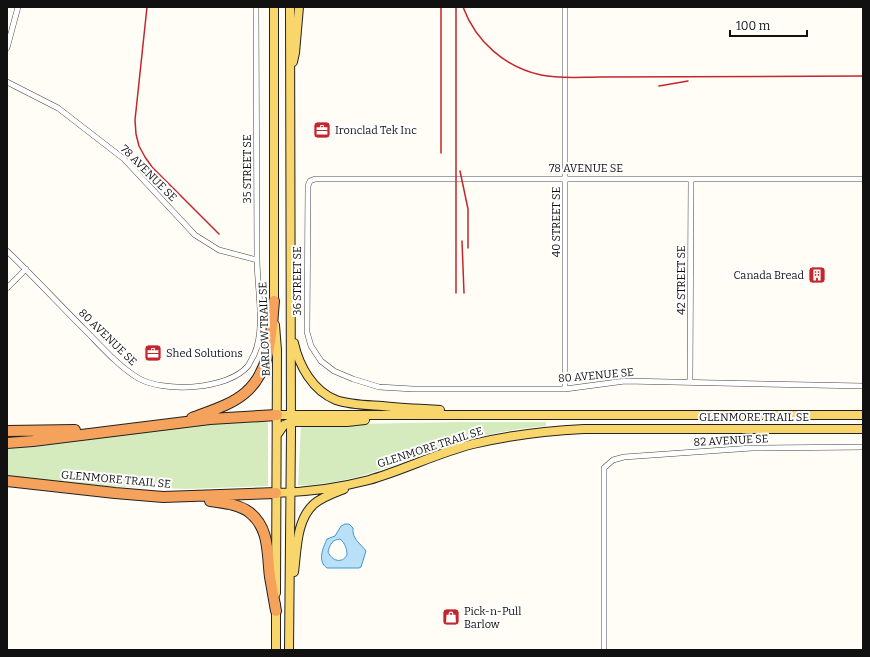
<svg xmlns="http://www.w3.org/2000/svg" width="870" height="657" viewBox="0 0 870 657" font-family="Bitter,serif">
<style>
.green{fill:#d5ebbd}
.water{fill:#b9e0f7;stroke:#3f96cf;fill-rule:evenodd}
.lines{fill:none;stroke-linecap:round;stroke-linejoin:round}
.minor-casing{stroke:#444;stroke-width:6}
.primary-casing{stroke:#222;stroke-width:10}
.motorway-casing{stroke:#222;stroke-width:12}
.minor{stroke:#fff;stroke-width:5}
.primary{stroke:#f9d66b;stroke-width:8}
.motorway{stroke:#f5a25d;stroke-width:10}
.rail{stroke:#c4262e;stroke-width:1.5}
.labels{text-anchor:middle;stroke-width:4;stroke-linejoin:round;paint-order:stroke}
.poi-label{font-size:11px;fill:#111;stroke:#fff;text-anchor:start}
.street-label{font-size:11px;fill:#111;stroke:#fff}
</style>
<rect width="100%" height="100%" fill="#fffdf5"/>
<path class="green" d="M230 422H268V486L185 489 102 486 7 476V449C82 443 155 427 230 422Z
M465 422H546V426C511 429 477 436 444 447 401 462 365 479 319 484 312 485 304 486 298 485L301 425Z"/>
<path class="water" d="M345 524H349L353 528C352 539 360 543 366 551L361 567 359 568H327C317 561 323 548 327 539L335 536 341 526ZM340 539C345 543 347 549 347 555 342 564 332 561 328 552 330 544 332 540 340 539Z"/>
<g class="lines">
<g class="minor-casing">
<path id="minor" d="M565 7V389
M7 48 18 7
M7 82 58 108 124 159 195 235 219 250 257 260
M863 179H315L310 181 308 186 307 332 311 346 321 361 334 371 353 379 379 387 413 389H565L625 381 863 386
M7 251C33 276 58 303 84 329 100 345 118 366 138 378 163 393 228 390 248 366 250 363 252 358 254 355 266 329 257 287 257 259 257 175 257 91 256 7
M7 288 26 269
M690 382 691 179
M604 650V468L613 460 624 457 752 448 863 447"/>
</g>
<g class="primary-casing">
<path id="primary" d="M274 7V307
M293 62 295 53 299 7
M275 325 277 350 276 593
M294 343C299 366 313 391 336 400 350 405 367 405 382 406 401 408 421 409 440 410
M277 415H863
M277 435 284 425 291 422H347L365 420
M276 493C307 492 339 488 369 480 404 470 437 453 473 444 510 435 546 431 584 429H863
M294 572C297 550 296 520 314 504 322 497 334 493 344 489
M276 650V605
M289 650 291 433 290 7"/>
</g>
<g class="motorway-casing">
<path id="motorway" d="M192 418C210 411 231 405 245 393 272 370 271 333 274 301
M7 431 75 430
M7 443 33 441 210 419 277 415
M7 481 115 493 163 497 276 493
M210 501C223 503 238 504 249 512 270 528 267 554 270 577 272 588 274 600 276 611"/>
</g>
<use href="#minor" class="minor"/>
<use href="#primary" class="primary"/>
<use href="#motorway" class="motorway"/>
<path class="rail" d="M147 7 135 120 136 134 139 146 145 157 152 167 219 234
M441 7V153
M456 7V293
M463 7C476 42 505 67 541 75 560 79 581 77 600 77L863 76
M659 86 688 81
M460 171 468 209V248
M462 241 464 293"/>
</g>
<defs>
<g id="office-square" transform="scale(0.9)"><rect x="-9" y="-9" width="18" height="18" rx="4" fill="#c4262e" stroke="#fff"/><path d="M-6-3h4V-5.5h4V-3h4V5H-6ZM-1-4.5V-3h2v-1.5ZM-6 0V1H6V0Z" fill="#fff"/></g>
<g id="building-square" transform="scale(0.9)"><rect x="-9" y="-9" width="18" height="18" rx="4" fill="#c4262e" stroke="#fff"/><path d="M-4-6H4V6H1V3H-1V6H-4ZM-2.5-4.3h1.7v1.8h-1.7ZM.8-4.3h1.7v1.8H.8ZM-2.5-1h1.7V.8h-1.7ZM.8-1h1.7V.8H.8Z" fill="#fff"/></g>
<g id="shop-square" transform="scale(0.9)"><rect x="-9" y="-9" width="18" height="18" rx="4" fill="#c4262e" stroke="#fff"/><path d="M-5-2.5h2.3a2.7 3.5 0 0 1 5.4 0H5L5.5 6h-11ZM-1.5-2.5h3a1.5 2.3 0 0 0-3 0Z" fill="#fff"/></g>
</defs>
<g fill-rule="evenodd">
<use href="#office-square" x="322" y="130"/>
<use href="#building-square" x="817" y="275"/>
<use href="#office-square" x="153" y="353"/>
<use href="#shop-square" x="451" y="617"/>
</g>
<g class="labels">
<g class="poi-label">
<text x="335" y="134">Ironclad Tek Inc</text>
<text x="804" y="279" text-anchor="end">Canada Bread</text>
<text x="166" y="357">Shed Solutions</text>
<text x="464" y="615">Pick-n-Pull<tspan x="464" dy="13">Barlow</tspan></text>
</g>
<g class="street-label">
<text x="586" y="172">78 AVENUE SE</text>
<text transform="translate(247 169) rotate(-90)" y="4">35 STREET SE</text>
<text transform="translate(149 173) rotate(45)" y="4">78 AVENUE SE</text>
<text transform="translate(556 222) rotate(-90)" y="4">40 STREET SE</text>
<text transform="translate(681 280) rotate(-90)" y="4">42 STREET SE</text>
<text transform="translate(297 281) rotate(-90)" y="4">36 STREET SE</text>
<text transform="translate(264 329) rotate(-92)" y="4">BARLOW TRAIL SE</text>
<text transform="translate(108 337) rotate(44)" y="4">80 AVENUE SE</text>
<text transform="translate(596 375) rotate(-5)" y="4">80 AVENUE SE</text>
<text x="754" y="421">GLENMORE TRAIL SE</text>
<text transform="translate(731 440) rotate(-3)" y="4">82 AVENUE SE</text>
<text transform="translate(430 447) rotate(-18)" y="4">GLENMORE TRAIL SE</text>
<text transform="translate(116 479) rotate(5)" y="4">GLENMORE TRAIL SE</text>
</g>
</g>
<rect width="870" height="657" fill="none" stroke="#111111" stroke-width="16"/>
<path d="M730 30v6h77v-6" fill="none" stroke="#111111" stroke-width="2"/>
<text x="736" y="30" font-size="12" fill="#111111" stroke="#ffffff" stroke-width="3" paint-order="stroke">100 m</text>
</svg>
